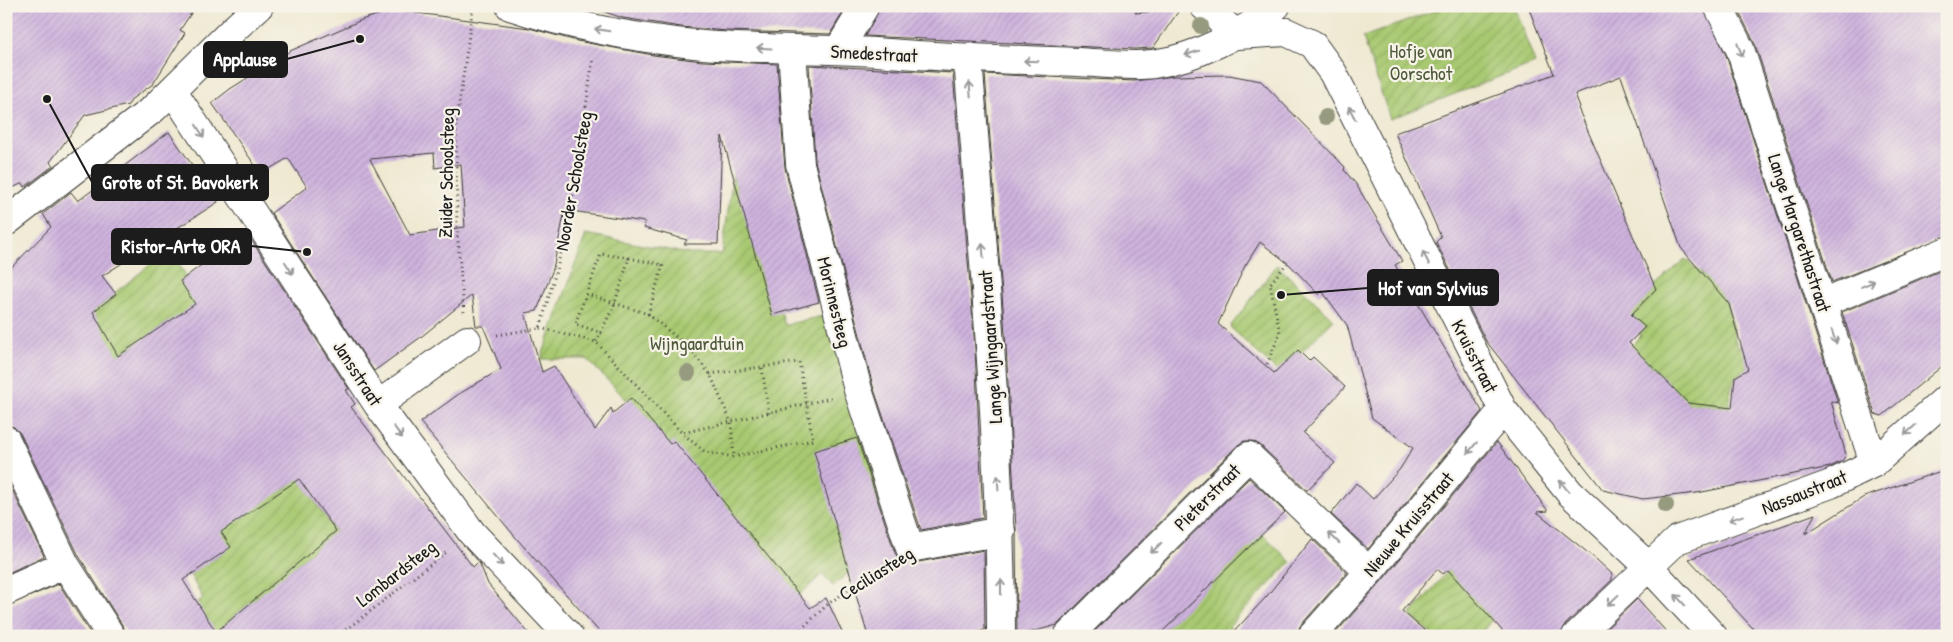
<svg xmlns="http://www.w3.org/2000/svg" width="1953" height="642" viewBox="0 0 1953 642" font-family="'Patrick Hand',sans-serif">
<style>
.garden{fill:url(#garden-furrows);stroke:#627246}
.building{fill:url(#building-hatch);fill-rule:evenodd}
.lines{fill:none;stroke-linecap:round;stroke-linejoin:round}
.minor-casing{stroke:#3c3b37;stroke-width:30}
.path{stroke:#3c3b37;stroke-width:3;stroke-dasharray:1 4;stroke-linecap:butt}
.minor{stroke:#fff;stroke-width:28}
.tree{fill:#969a7e}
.oneway{stroke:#999}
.labels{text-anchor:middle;stroke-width:4.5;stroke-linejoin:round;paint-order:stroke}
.park-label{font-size:19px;fill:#4d593a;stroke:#f7f3e8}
.street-label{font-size:19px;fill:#1c1c1c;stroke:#f7f3e8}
.leader{fill:none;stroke:#1c1c1c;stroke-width:2}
.callout-dot{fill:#1c1c1c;stroke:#f7f3e8;stroke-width:2}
.callout{fill:#1c1c1c;stroke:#1c1c1c;stroke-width:2}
.callout-label{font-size:20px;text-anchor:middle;font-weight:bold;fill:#fff}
</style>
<defs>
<pattern id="garden-furrows" width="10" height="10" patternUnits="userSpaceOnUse" patternTransform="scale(1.25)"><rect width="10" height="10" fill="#a8c971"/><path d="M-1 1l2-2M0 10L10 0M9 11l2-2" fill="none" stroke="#90ac61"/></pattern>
<pattern id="building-hatch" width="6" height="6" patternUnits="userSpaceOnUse" patternTransform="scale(1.25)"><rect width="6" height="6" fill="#cfb4de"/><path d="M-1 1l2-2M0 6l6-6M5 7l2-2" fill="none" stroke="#b19abe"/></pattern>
</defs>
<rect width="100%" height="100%" fill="#f7f3e8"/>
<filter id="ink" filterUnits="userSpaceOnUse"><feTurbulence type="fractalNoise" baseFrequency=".02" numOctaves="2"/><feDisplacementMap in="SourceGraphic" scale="10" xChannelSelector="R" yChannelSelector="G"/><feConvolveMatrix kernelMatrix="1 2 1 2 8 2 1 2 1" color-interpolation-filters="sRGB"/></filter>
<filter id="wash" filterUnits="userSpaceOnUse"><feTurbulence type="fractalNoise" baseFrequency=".0096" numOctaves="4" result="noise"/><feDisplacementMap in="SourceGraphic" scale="20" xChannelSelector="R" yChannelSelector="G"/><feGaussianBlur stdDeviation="1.12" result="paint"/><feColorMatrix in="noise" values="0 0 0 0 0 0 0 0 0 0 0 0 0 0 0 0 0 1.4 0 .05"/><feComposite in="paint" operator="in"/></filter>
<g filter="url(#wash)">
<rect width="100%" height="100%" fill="#efe9d2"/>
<path class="garden" d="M1448 6H1514L1535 63 1390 119 1363 37Z
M739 131 761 244 785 325 830 314 893 508 874 515 882 544 833 586 822 574 756 636 720 625 780 570 703 479 587 359H541L586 234 690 254H722Z
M169 250 188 278 300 479 337 534 220 636 169 625 203 598 152 507 37 354Z
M1685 259 1724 292 1737 347 1763 340 1771 381 1732 384 1727 417 1678 410 1622 355 1641 336 1606 295 1650 291Z
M1277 265 1334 320 1280 374 1230 327Z
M1259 530 1291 562 1229 626 1238 636H1155Z
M1458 559 1498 612 1479 636H1434L1410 615Z"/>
<g id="blocks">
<path class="building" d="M6 6H196L180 30 185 33 153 84 133 98 128 105 85 115 50 162 53 166 25 187 23 183 6 191Z
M603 6H847L830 34 727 31 681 27 623 18 602 11Z
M881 6H1140L1135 13 1180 9 1153 48 1134 49 865 36Z
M1528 6H1703L1726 55 1838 403 1831 401 1846 455 1842 461 1830 467 1697 493 1643 499 1603 490 1486 341 1436 242 1441 237 1395 133 1554 74ZM1621 76 1681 248 1729 304 1748 369 1735 377 1732 408 1688 403 1629 343 1645 327 1631 315 1656 289 1578 108 1580 107 1575 94Z
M1736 6H1947V236L1832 282 1755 44Z
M394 10 529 28 577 41 653 55 702 61 777 64 785 168 819 302 772 315 722 136 718 244H684L687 240 644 228 645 222 565 210 553 269 537 311 525 313 542 372 554 366 595 430 611 408 613 413 631 398 670 444 674 441 810 608 826 598 844 636H603L517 539 420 422 459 394 501 369 483 326H476L472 295 421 337 374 371 271 213 307 187 288 158 261 174 212 103 230 89 290 51 364 19ZM434 153 435 168 461 164 465 227 410 235 370 159Z
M809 65 953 73 975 348 983 518 921 530 873 386 815 161Z
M985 74 1134 81 1174 76 1229 75 1261 81 1345 167 1344 170 1356 184 1402 261 1395 265 1482 411 1368 549 1331 514 1356 483 1373 499 1400 469 1413 448 1372 418 1347 325 1322 291 1319 295 1289 264 1260 242 1245 266 1218 324 1274 373 1298 350 1309 361 1313 357 1345 387 1303 433 1335 463 1307 490 1260 445 1252 441H1244L1238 445 1057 625 1017 636 1016 529 1006 346Z
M169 132 218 202 102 276 116 294 93 312 118 356 195 304 180 281 246 232 349 389 346 390 355 404 351 407 473 567 478 562 480 564 488 584 531 636H127L124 628 79 556 20 433 14 427 6 425V273L51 227 43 214 71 192 78 201ZM299 479 336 531 216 632 183 580 231 547 221 532Z
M1947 268V362L1882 416 1875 414 1842 312Z
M857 438 895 553 899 559 913 563 984 550 985 630 962 636H868L814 451Z
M1497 442 1548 511 1537 512 1597 560 1612 574V580L1565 625 1561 636H1507L1448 570 1443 574 1437 569 1402 611 1431 636H1333L1381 582Z
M1947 469V636H1760L1689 559 1815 514 1805 534 1864 497Z
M6 477 44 556 6 574Z
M1249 478 1285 512 1158 636H1090Z
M1312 539 1347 573 1300 626 1297 636H1230L1267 596Z
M59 584 92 636H6V606Z
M1637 599 1670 636H1599Z"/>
</g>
</g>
<g filter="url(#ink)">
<use href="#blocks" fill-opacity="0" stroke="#3c3b37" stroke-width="1"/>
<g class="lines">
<g class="minor-casing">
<path id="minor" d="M510 6C570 26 641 39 703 45 765 50 827 48 889 53 952 58 1014 60 1078 62 1101 63 1129 67 1153 64 1196 58 1243 34 1276 6
M1204 6 1237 35
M1718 6 1740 49 1874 463
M1237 35 1286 32 1312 44 1333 73 1503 410 1570 493 1649 567 1713 636
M839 49 865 6
M792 50 800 164 858 390 910 548 1001 531
M968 59C983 251 1001 443 1001 636
M173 91 378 405 472 533 569 636
M6 222 153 109 235 28 259 6
M1823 303 1947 251
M378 405 467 340
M6 440 65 564 111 636
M6 591 65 564
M1068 636 1249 456 1369 572
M1312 636 1369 572 1503 410
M1576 636 1677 540 1831 484 1874 463 1947 398"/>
</g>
<path class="path" d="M586 294 648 314 663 265 629 258 615 303 596 342
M464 312 457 230 456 127 473 6
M648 314 687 346 710 374 731 422 734 457 705 452 682 433
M540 328 596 342 682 433 831 398
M602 333 575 324 601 254 629 258
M497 335 540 328 568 228 593 59
M1267 364 1280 333 1270 284 1287 263
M762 368 769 414
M710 374 799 362 813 440 734 457
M338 636 448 551
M794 636 828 604 886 564"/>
<use href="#minor" class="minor"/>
</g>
<g class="tree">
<circle cx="1201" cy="26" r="8"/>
<circle cx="1326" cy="117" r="8"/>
<circle cx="688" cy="373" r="8"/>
<circle cx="1666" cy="505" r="8"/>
</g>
<defs><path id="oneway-shaft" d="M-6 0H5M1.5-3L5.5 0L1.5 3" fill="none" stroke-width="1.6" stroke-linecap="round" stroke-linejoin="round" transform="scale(1.25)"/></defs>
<g class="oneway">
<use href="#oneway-shaft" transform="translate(602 30) rotate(-171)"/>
<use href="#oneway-shaft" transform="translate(764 48) rotate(-177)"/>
<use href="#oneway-shaft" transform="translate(1740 50) rotate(68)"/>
<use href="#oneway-shaft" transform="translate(1192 53) rotate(163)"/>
<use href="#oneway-shaft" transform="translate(1031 61) rotate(-178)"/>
<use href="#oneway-shaft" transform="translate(970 89) rotate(-95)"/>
<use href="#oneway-shaft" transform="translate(1352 113) rotate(-117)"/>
<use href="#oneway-shaft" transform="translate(200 131) rotate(57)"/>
<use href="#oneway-shaft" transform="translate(983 251) rotate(-95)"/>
<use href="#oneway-shaft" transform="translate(1426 258) rotate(-117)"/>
<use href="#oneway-shaft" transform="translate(289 268) rotate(57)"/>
<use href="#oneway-shaft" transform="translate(1868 284) rotate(-23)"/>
<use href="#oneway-shaft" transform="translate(1834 337) rotate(72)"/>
<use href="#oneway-shaft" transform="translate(1910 430) rotate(138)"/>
<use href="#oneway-shaft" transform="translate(398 432) rotate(54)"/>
<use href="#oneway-shaft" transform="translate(1472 448) rotate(130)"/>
<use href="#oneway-shaft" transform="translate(998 483) rotate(-93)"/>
<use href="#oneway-shaft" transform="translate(1564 486) rotate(-129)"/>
<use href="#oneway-shaft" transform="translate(1736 518) rotate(160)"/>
<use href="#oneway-shaft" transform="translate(1334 538) rotate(-136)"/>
<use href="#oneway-shaft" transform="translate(1156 548) rotate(135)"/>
<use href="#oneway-shaft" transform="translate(498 560) rotate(47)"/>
<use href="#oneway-shaft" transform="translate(1001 587) rotate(-90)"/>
<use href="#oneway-shaft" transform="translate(1613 600) rotate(137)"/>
<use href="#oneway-shaft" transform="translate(1680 600) rotate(-133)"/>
</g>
</g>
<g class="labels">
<g class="park-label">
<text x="1421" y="58">Hofje van<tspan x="1421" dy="22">Oorschot</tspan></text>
<text x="697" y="350">Wijngaardtuin</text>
</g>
<g class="street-label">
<text transform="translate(874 53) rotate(3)" y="7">Smedestraat</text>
<text transform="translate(446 173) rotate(-89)" y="7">Zuider Schoolsteeg</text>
<text transform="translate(573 181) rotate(-80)" y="7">Noorder Schoolsteeg</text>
<text transform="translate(1800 233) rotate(72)" y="7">Lange Margarethastraat</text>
<text transform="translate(835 302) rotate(76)" y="7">Morinnesteeg</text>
<text transform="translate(990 347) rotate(-94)" y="7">Lange Wijngaardstraat</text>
<text transform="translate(1475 356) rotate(63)" y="7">Kruisstraat</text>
<text transform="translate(358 373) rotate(57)" y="7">Jansstraat</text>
<text transform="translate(1804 492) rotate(-22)" y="7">Nassaustraat</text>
<text transform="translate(1207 497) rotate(-45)" y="7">Pieterstraat</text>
<text transform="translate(1408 524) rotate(-50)" y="7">Nieuwe Kruisstraat</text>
<text transform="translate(396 573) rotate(-38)" y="7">Lombardsteeg</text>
<text transform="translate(876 573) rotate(-32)" y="7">Ceciliasteeg</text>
</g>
</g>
<path class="leader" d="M360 39L287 59M47 99L92 182M307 252L251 246M1281 295L1368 288"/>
<g class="callout-dot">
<circle cx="360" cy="39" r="5"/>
<circle cx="47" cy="99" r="5"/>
<circle cx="307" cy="252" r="5"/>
<circle cx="1281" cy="295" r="5"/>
</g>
<g class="callout">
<rect x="204" y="42" width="83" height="35" rx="5"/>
<rect x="92" y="165" width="176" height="35" rx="5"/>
<rect x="112" y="229" width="139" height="35" rx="5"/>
<rect x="1368" y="270" width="130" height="35" rx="5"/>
</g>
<g class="callout-label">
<text x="245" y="66">Applause</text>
<text x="180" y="189">Grote of St. Bavokerk</text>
<text x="181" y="253">Ristor-Arte ORA</text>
<text x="1433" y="295">Hof van Sylvius</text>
</g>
<rect width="1953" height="642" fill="none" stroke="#f7f3e8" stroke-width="25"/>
</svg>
